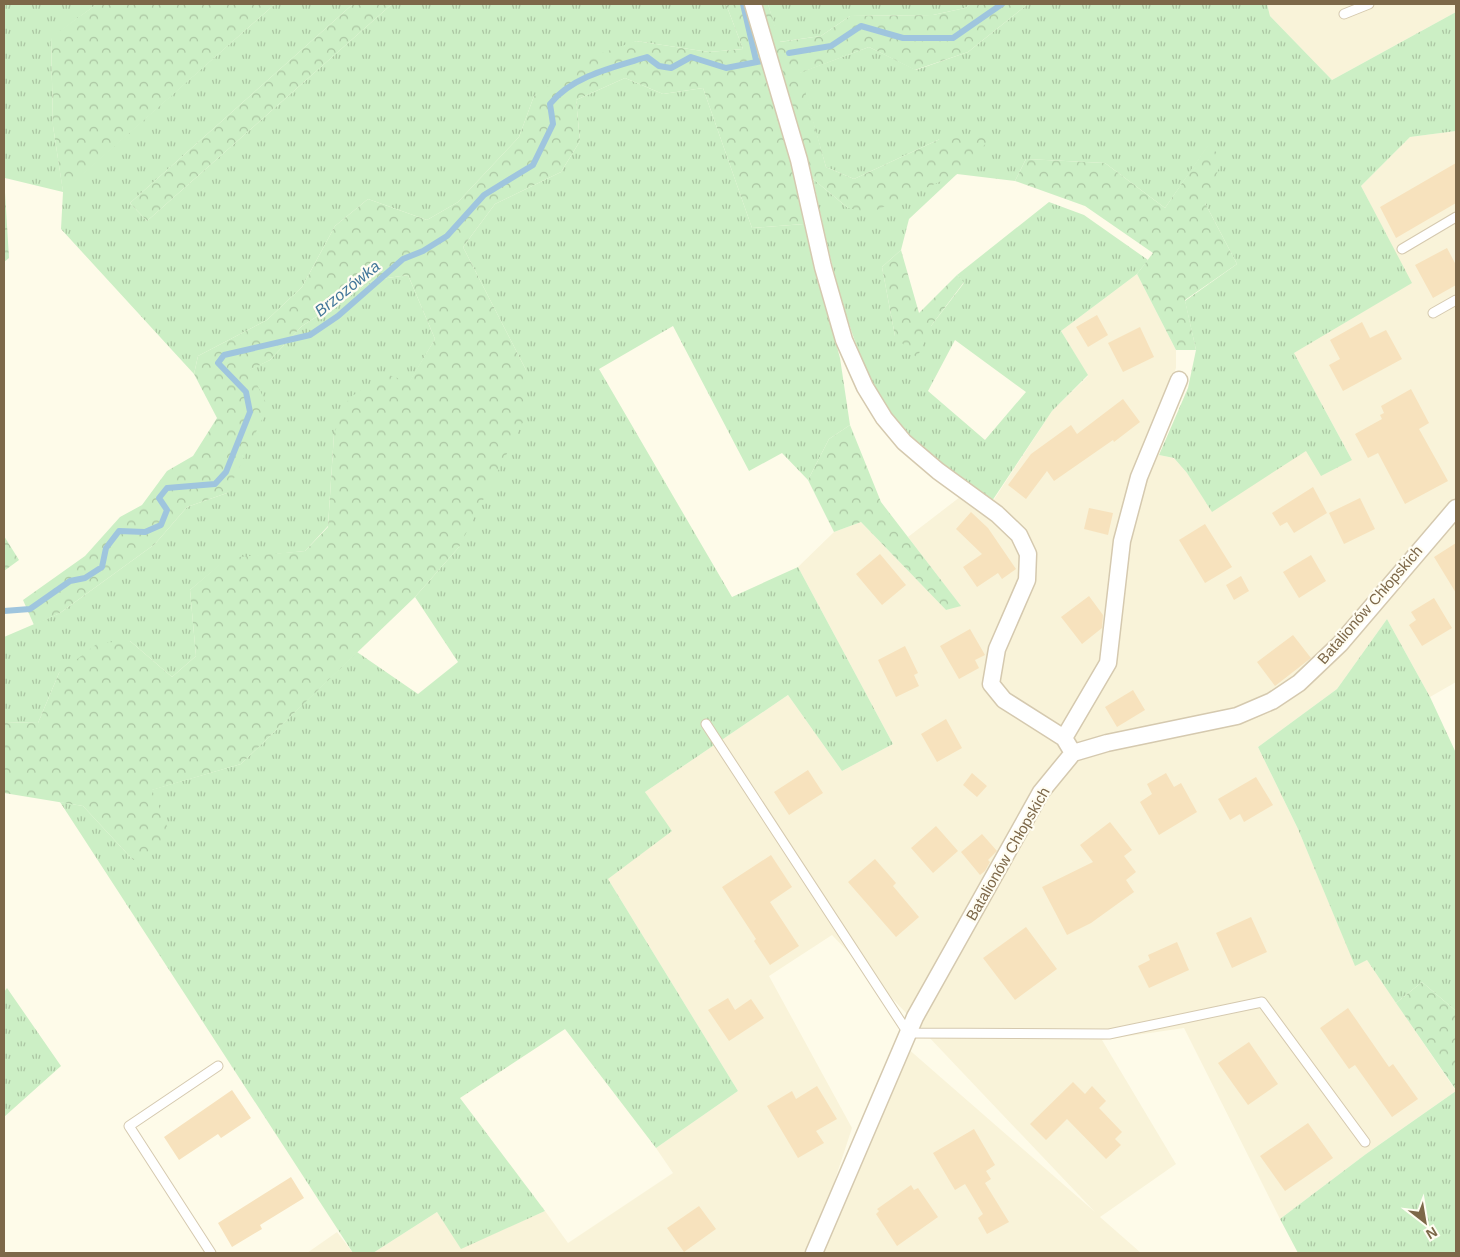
<svg xmlns="http://www.w3.org/2000/svg" width="1460" height="1257" viewBox="0 0 1460 1257" font-family="Helvetica,sans-serif">
<style>
.residential{fill:#f9f3d9}
.grass{fill:url(#grass-tufts);fill-rule:evenodd}
.forest{fill:url(#forest-crowns)}
.lines{fill:none;stroke-linecap:round;stroke-linejoin:round}
.stream{stroke:#9fc5de;stroke-width:6}
.building{fill:#f7e2bd}
.lane-casing{stroke:#d5c9af;stroke-width:11}
.street-casing{stroke:#d5c9af;stroke-width:19}
.lane{stroke:#fff;stroke-width:9}
.street{stroke:#fff;stroke-width:16}
.labels{text-anchor:middle;stroke-width:4.5;stroke-linejoin:round;paint-order:stroke}
.street-label{font-size:15px;fill:#7d6849;stroke:#fffdf2}
.water-label{font-size:16px;font-style:italic;fill:#42769a;stroke:#fffdf2}
</style>
<defs>
<pattern id="grass-tufts" width="24" height="20" patternUnits="userSpaceOnUse" patternTransform="scale(1.25)"><rect width="24" height="20" fill="#ccefc5"/><path d="M3 7l-1-3M5 7V3M7 7l1-3M15 17l-1-3M17 17v-4M19 17l1-3" fill="none" stroke="#abc5a2"/></pattern>
<pattern id="forest-crowns" width="20" height="18" patternUnits="userSpaceOnUse" patternTransform="scale(1.25)"><rect width="20" height="18" fill="#ccefc5"/><path d="M2 6a3 3 0 1 1 6 0M12 15a3 3 0 1 1 6 0" fill="none" stroke="#abc5a2"/></pattern>
</defs>
<rect width="100%" height="100%" fill="#fefbe9"/>
<path class="residential" d="M1267 4H1456V12L1332 80 1270 16Z
M1456 131V682L1430 697 1387 619 1337 689 1258 747 1298 829 1355 965 1367 960 1456 1091 1366 1154 1280 1219 1184 1028 1102 1040 1176 1164 1100 1217 1141 1253H816L906 1047 1095 1212 832 935 769 976 852 1128 824 1213 806 1253H373L437 1212 461 1248 545 1211 568 1243 673 1173 656 1148 738 1091 608 879 671 831 645 792 788 695 842 771 893 744 798 567 834 532 861 522 946 610 960 605 908 537 960 497 993 501 1052 411 1088 376 1061 331 1137 274 1176 350V368L1148 442 1159 455 1174 458 1187 473 1212 511 1307 450 1352 460 1294 353 1411 283 1361 186 1410 137Z
M337 1232 353 1253H307Z"/>
<path class="grass" d="M4 4H97L51 38 53 126 63 191 275 4H353L130 203 147 221 392 4H726L743 49 709 52 636 41 534 96 519 137 458 202 427 220 368 199 335 226 302 287 267 320 198 356 194 374 61 229 63 192 5 178Z
M768 4H971L965 8 933 15 850 16 821 36 779 42Z
M1028 4H1267L1270 16 1332 80 1456 12V131L1410 137 1361 186 1412 283 1294 353 1352 460 1321 476 1306 451 1212 512 1187 473 1174 458 1159 455 1188 388 1196 350 1185 301 1237 264 1205 203 1208 146 1165 208 1105 163 1026 159 1015 181 957 174 909 219 901 250 882 267 895 336 931 326 964 283 957 275 1049 202 1084 215 1148 260 1137 274 1061 331 1088 375 1052 411 992 501C956 475 918 451 890 416 878 401 870 380 863 362 839 303 826 241 813 179L848 208 940 139 854 179 826 167 799 73 869 47 916 70 968 52ZM955 340 1026 392 985 440 928 391Z
M625 78 663 94 703 88 752 228 804 224 840 358 850 425 829 439 808 480 782 453 749 471 673 326 599 369 732 597 798 567 893 744 842 771 788 695 645 792 672 831 608 879 738 1091 656 1148 565 1029 460 1098 545 1211 461 1249 437 1212 373 1253H353L60 802 83 806 133 860 151 790 241 764 357 652 418 694 458 662 415 597 459 547 526 370 463 247 495 204 561 172 580 141 576 100Z
M408 275 435 339 409 383 334 434 328 526 305 551 227 559 190 590 196 656 172 677 130 641 59 673 38 723 4 722V637L60 613 155 544 187 507 227 493 249 370 270 360 302 326 374 280Z
M1387 619 1430 697 1456 753V1011L1422 982 1396 1003 1367 960 1355 966 1298 829 1258 747 1337 689Z
M7 988 61 1066 4 1117V992Z
M1456 1091V1253H1298L1280 1219 1366 1154Z"/>
<path class="forest" d="M97 4H275L63 192 53 126 51 37Z
M353 4H392L147 221 130 203Z
M726 4H768L780 42 821 36 850 16 933 15 965 8 971 4H1028L968 52 915 70 869 47 800 73 826 167 854 179 940 139 993 136 957 174 870 213 848 208 813 179 801 207 804 224 752 228 703 88 663 94 625 78 576 100 580 141 561 172 495 204 463 247 526 370 523 422 459 547 415 597 241 764 152 790 172 838 133 860 83 806 4 793V722L38 723 59 673 98 643 130 641 172 677 196 656 190 590 227 558 305 551 328 527 334 434 349 398 386 374 409 382 435 339 408 275 374 280 302 326 270 360 250 370 268 407 227 493 187 507 155 544 60 613 34 625 23 600 85 556 120 517 142 505 167 471 193 456 217 418 194 374 198 356 267 320 302 287 335 226 368 199 427 220 458 202 519 137 534 96 591 57 636 41 709 52 743 49Z
M1208 145 1223 158 1205 203 1237 264 1185 300 1196 350H1176L1137 274 1153 253 1085 206 1015 181 1026 159 1105 163 1165 208Z
M4 176 9 258 4 262Z
M901 250 919 313 957 275 964 282 931 326 917 358 895 336 882 267Z
M850 425 881 502 961 606 946 610 861 522 834 532 808 480 829 439Z
M4 536 19 560 4 571Z
M1422 982 1456 1011V1090L1396 1003Z"/>
<g class="lines">
<path class="stream" d="M743 4 756 60
M789 53 831 46 861 26 903 38H953L1002 4
M4 611 30 609 70 581 85 578 102 567 106 548 119 531 145 532 161 525 167 510 159 498 167 488 215 484 226 472 250 412 246 392 218 363 224 355 310 335 338 316 403 259 423 251 447 236 484 195 533 165 553 124 550 104C572 76 614 67 647 57L659 66 671 68 691 57 726 68 762 61"/>
</g>
<path class="building" d="M1456 163V203L1396 238 1380 207Z
M1447 248 1456 265V285L1433 298 1415 265Z
M1097 315 1108 335 1088 347 1076 327Z
M1362 322 1370 338 1386 330 1402 359 1343 391 1329 365 1340 359 1330 340Z
M1140 327 1154 357 1123 372 1108 343Z
M1411 389 1429 423 1419 429 1448 481 1405 504 1378 453 1368 458 1355 434 1382 419 1380 415 1384 413 1381 406Z
M1123 399 1140 422 1114 442 1113 440 1054 481 1047 471 1026 499 1008 485 1031 454 1071 425 1077 434Z
M1313 487 1327 513 1294 533 1287 522 1280 526 1272 513Z
M1360 498 1375 529 1344 544 1329 513Z
M1089 508 1113 513 1108 535 1084 529Z
M971 512 988 528 1016 569 1002 579 998 573 977 587 963 567 982 554 956 529Z
M1205 524 1232 567 1205 583 1179 540Z
M1456 543V593L1434 557Z
M880 554 906 585 882 605 856 574Z
M1311 555 1326 581 1299 598 1283 572Z
M1241 576 1249 591 1234 600 1226 585Z
M1089 596 1103 615 1102 628 1082 644 1061 617Z
M1434 598 1452 628 1422 646 1409 625 1416 620 1411 612Z
M970 629 985 655 975 660 979 668 959 679 940 646Z
M1293 635 1311 658 1275 686 1257 662Z
M905 646 918 673 914 675 919 686 896 697 878 660Z
M1133 690 1145 710 1117 727 1105 707Z
M946 719 962 748 937 762 921 734Z
M808 770 823 793 789 815 774 792Z
M972 773 987 786 977 797 963 785Z
M1166 773 1174 787 1181 783 1197 812 1159 835 1140 802 1152 794 1147 784Z
M1256 777 1273 805 1244 822 1240 814 1230 820 1218 799Z
M1110 822 1132 850 1124 856 1136 872 1126 880 1134 892 1091 923 1067 935 1042 887 1093 862 1080 845Z
M936 826 958 851 933 873 911 848Z
M982 834 997 851 988 860 990 862 985 871 980 875 961 852Z
M771 855 792 887 770 902 799 946 770 965 754 941 756 939 722 887Z
M875 859 896 883 893 886 919 917 896 937 848 882Z
M1251 917 1267 952 1232 968 1216 933Z
M1026 927 1057 969 1015 1000 983 958Z
M1177 942 1189 970 1149 988 1138 966 1150 960 1148 955Z
M728 998 735 1010 751 999 764 1018 729 1041 708 1010Z
M1348 1008 1389 1067 1393 1064 1418 1099 1392 1117 1355 1065 1349 1069 1320 1028Z
M1249 1042 1278 1084 1248 1105 1218 1063Z
M1073 1082 1085 1094 1092 1086 1106 1101 1099 1108 1122 1132 1115 1139 1121 1145 1106 1159 1067 1119 1046 1140 1030 1124Z
M817 1086 837 1119 816 1131 824 1143 798 1158 767 1106 792 1091 796 1099Z
M232 1090 251 1118 221 1138 218 1134 179 1160 164 1137Z
M1308 1123 1333 1158 1285 1191 1260 1156Z
M974 1129 995 1165 986 1171 991 1179 985 1183 1009 1222 987 1234 978 1218 983 1214 965 1184 955 1190 933 1153Z
M291 1177 304 1198 260 1225 262 1229 232 1247 218 1223Z
M911 1185 914 1190 918 1188 938 1217 897 1246 876 1214 879 1211 877 1209Z
M699 1206 716 1229 684 1252 667 1228Z"/>
<g class="lines">
<g class="lane-casing">
<path id="lane" d="M1344 14 1369 4
M1402 249 1456 217
M1433 313 1456 300
M706 724 908 1033 1109 1034 1262 1002 1365 1142
M211 1253 129 1126 218 1066"/>
</g>
<g class="street-casing">
<path id="street" d="M753 4 799 160 823 267 844 340 865 387 884 418 904 442 938 471 997 514 1019 535 1028 554 1027 580 997 649 991 684 1004 700 1064 738 1073 753
M1064 738 1108 663 1122 541 1139 477 1179 380
M814 1253 915 1017 1041 792 1073 753 1107 743 1237 716 1272 701 1299 683 1340 644 1456 508"/>
</g>
<use href="#lane" class="lane"/>
<use href="#street" class="street"/>
</g>
<g class="labels">
<g class="street-label">
<text transform="translate(1370 605) rotate(-49)" y="5">Batalionów Chłopskich</text>
<text transform="translate(1008 854) rotate(-60)" y="5">Batalionów Chłopskich</text>
</g>
<g class="water-label">
<text transform="translate(347 288) rotate(-39)" y="6">Brzozówka</text>
</g>
</g>
<rect width="1460" height="1257" fill="none" stroke="#7d6849" stroke-width="10"/>
<g transform="translate(1425 1222) rotate(149)" stroke="#fffdf2" stroke-width="4" paint-order="stroke">
<path d="M0-4L9 19L0 12L-9 19Z" fill="#7d6849"/>
<text y="-8" font-size="14" font-weight="bold" text-anchor="middle" fill="#7d6849">N</text>
</g>
</svg>
